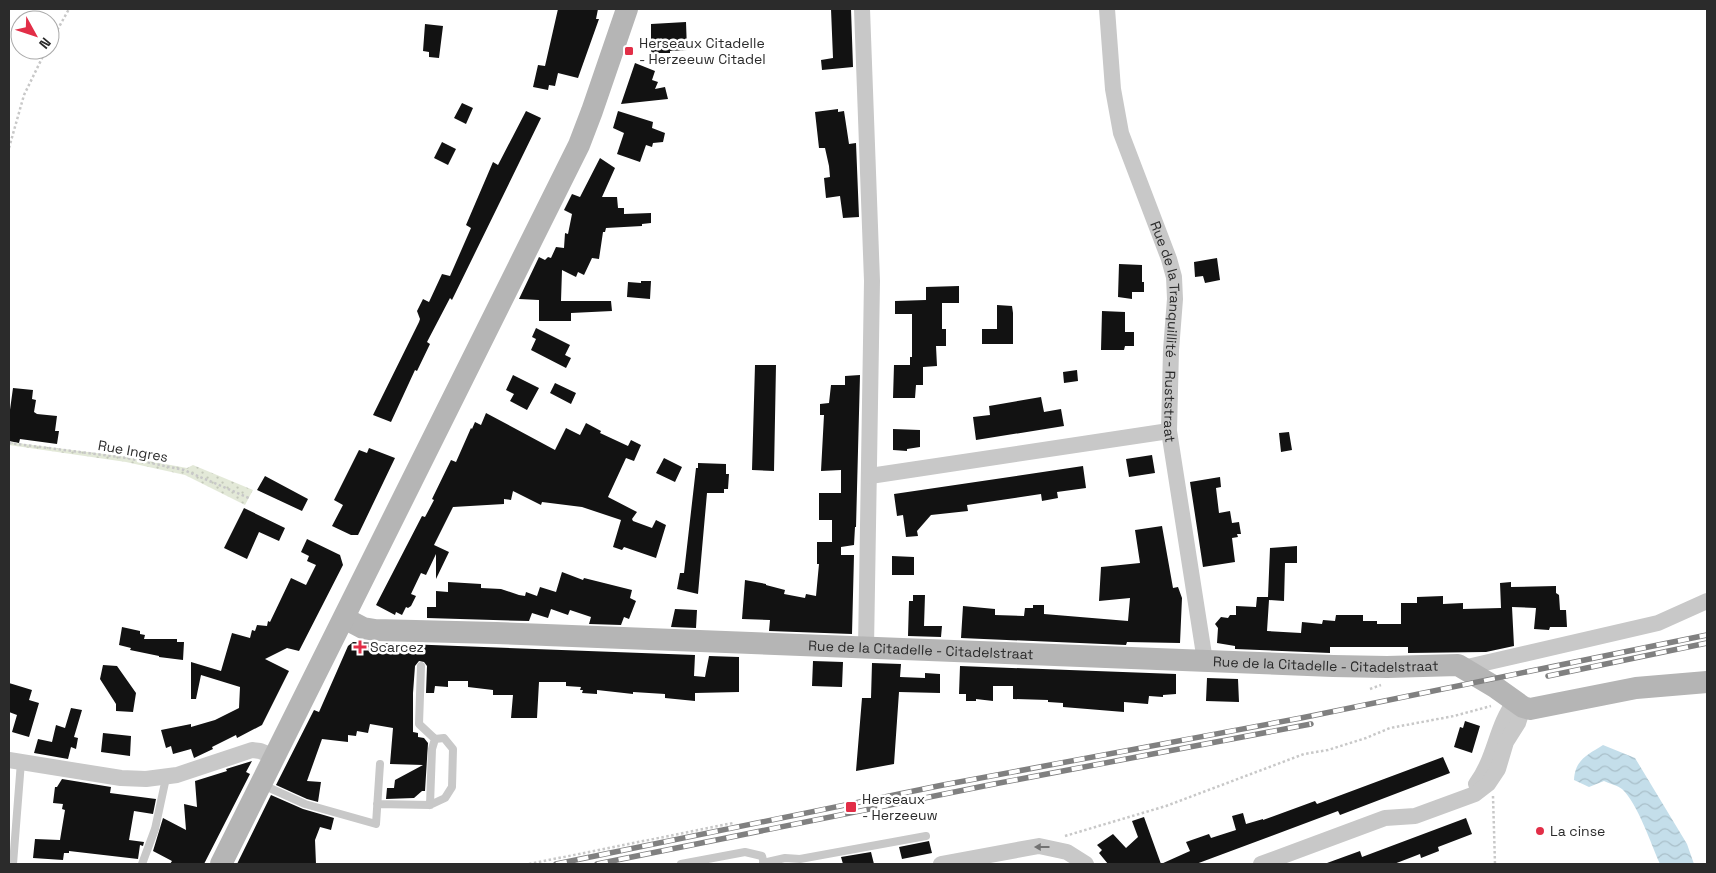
<svg xmlns="http://www.w3.org/2000/svg" width="1716" height="873" viewBox="0 0 1716 873" font-family="'Space Grotesk',sans-serif">
<style>
.grass{fill:url(#grass-dots)}
.water{fill:url(#water-waves)}
.building{fill:#121212}
.lines{fill:none;stroke-linecap:round;stroke-linejoin:round}
.path{stroke:#c8c8c8;stroke-width:2.5;stroke-dasharray:2.5 2.5;stroke-linecap:butt}
.lane{stroke:#c8c8c8;stroke-width:8}
.street{stroke:#c8c8c8;stroke-width:16}
.secondary{stroke:#b5b5b5;stroke-width:22}
.rail-casing{stroke:#808080;stroke-width:5.5}
.rail{stroke:#fff;stroke-width:4;stroke-dasharray:11;stroke-linecap:butt}
.oneway{fill:#727272}
.poi-dot{fill:#e22e47;stroke:#fff;stroke-width:2}
.labels{text-anchor:middle;stroke-width:5;stroke-linejoin:round;paint-order:stroke}
.poi-label{font-size:14px;fill:#2b2b2b;stroke:#fff;text-anchor:start}
.street-label{font-size:14px;fill:#2b2b2b;stroke:#fff}
</style>
<defs>
<pattern id="grass-dots" width="8" height="8" patternUnits="userSpaceOnUse" patternTransform="scale(1.25)"><rect width="8" height="8" fill="#e3e9d8"/><path d="M2 2h.1M6 6h.1" fill="none" stroke="#c3c8ba" stroke-width="1.8" stroke-linecap="round"/></pattern>
<pattern id="water-waves" width="16" height="10" patternUnits="userSpaceOnUse" patternTransform="scale(1.25)"><rect width="16" height="10" fill="#c4deea"/><path d="M0 5q4-4 8 0t8 0" fill="none" stroke="#a9bfc9"/></pattern>
</defs>
<rect width="100%" height="100%" fill="#fff"/>
<path class="grass" d="M9 442 127 457 187 468 193 465 253 490 245 505 185 475 126 462 9 445Z"/>
<path class="water" d="M1603 745 1635 758 1687 844 1694 864H1660C1651 844 1638 804 1622 789 1617 785 1610 784 1604 781L1589 787 1574 780C1575 760 1587 755 1603 745Z"/>
<path class="building" d="M558 9H598L596 19H599L578 78 558 73 555 86 549 85 548 90 533 87 538 65 545 66Z
M831 9H851L853 67 822 70 821 60 833 58Z
M686 22 687 50 670 51V53H651V24Z
M425 24 443 26 439 58 429 57V52L423 51Z
M635 63 655 71 652 80 658 82 655 89 665 87 668 99 621 104Z
M462 103 473 108 466 124 454 118Z
M838 109V112L844 111 849 144 856 143 859 217 843 218 840 196 826 198 824 178 830 177 829 166 825 148H819L815 112Z
M526 111 541 118 452 300 450 298 427 342 430 344 417 371 415 370 391 422 373 415 419 322 420 319 417 311 423 299 429 302 442 274 450 276 471 228 466 225 493 162 498 165Z
M618 111 653 122 652 128 665 133 663 142 653 143 652 147 646 145 640 162 617 154 624 133 613 128Z
M442 142 456 149 448 165 434 158Z
M600 158 615 168 602 197H617L618 208H624V214L651 213V223L642 224V226L606 228 605 232H603L599 259 592 258 584 275 578 272 576 277 562 270 561 301H611L612 311 571 313V321H539V300L519 299 539 257 545 260 548 257 551 258 556 247 564 248 565 233 568 234 572 214 564 210 572 194 580 197Z
M1217 258 1220 280 1205 283 1203 276 1195 277 1194 262Z
M1119 264 1142 265V282H1144V292H1132V299L1118 297Z
M641 281H651L650 299 627 297 628 282 641 283Z
M959 286V303H942V329H946V346H936L937 366 923 367V385H916L915 398H893L894 365H910V357H912V314H895V301L926 300V287Z
M997 305 1012 306 1013 313V344H982V329H997Z
M1102 311 1125 312V332H1134V346H1125L1124 350H1101Z
M536 328 570 345 565 355 571 358 566 368 531 350 536 339 532 337Z
M755 365H776L774 471 752 470Z
M1077 370 1078 381 1064 383 1063 372Z
M513 375 539 388 527 410 510 401 514 394 506 390Z
M860 375 856 527H855L854 545 841 547V555H854L852 634 769 631 770 620 742 619 745 580 766 584V585L785 590 784 594 805 598 806 594 816 596 819 564H817V542H832V520H819V493H841V470L821 471 824 415H820V404L829 403 831 385H845V376Z
M555 383 576 393 571 404 550 393Z
M13 388 33 390 32 399 36 400 34 412 37 414 57 416 55 431H59L57 444 20 439 19 443 9 441V417Z
M1041 397 1044 412 1061 409 1064 426 976 440 973 417 990 415 989 406Z
M486 413 555 450 566 428 580 435 586 423 601 431 600 433 628 446 631 440 641 445 634 461 626 458 608 497 637 512 632 519 633 521 652 528 656 520 666 525 656 558 624 547 622 550 613 547 621 520 582 507 542 502 541 505 513 491 511 500 504 499V504L453 507 434 545 449 552 436 579V554L426 575 421 573 411 594 416 596 411 606 408 608 406 607 402 615 396 612 395 615 376 605 422 516 425 517 434 500 432 499 451 460 456 462 471 428 472 429 475 422 481 425Z
M893 429 920 430V447L907 449V451L893 450Z
M1289 432 1292 450 1281 452 1279 433Z
M369 448 395 458 360 531 358 535H351L332 526 343 505 334 500 359 450 367 453Z
M1152 455 1155 473 1129 477 1126 459Z
M664 458 682 467 675 482 656 473Z
M698 463 726 464V474H729L728 489H724V493H707L698 594 677 589 680 573H684L696 468H698Z
M1083 466 1086 488 1057 492 1058 498 1042 501 1041 494 967 505 968 511 931 515 917 531 918 536 906 537 903 515 897 516 894 494Z
M265 476 308 499 302 511 257 490Z
M1220 477 1221 487 1216 488 1219 513 1230 511 1232 523 1239 522 1241 534H1237L1238 537 1232 538 1235 562 1203 567 1190 482Z
M244 508 285 528 279 541 259 532 247 559 224 548Z
M1162 526 1173 588 1178 587 1182 598 1180 643 1127 642 1126 645 961 638 963 606 995 609V615L1024 616 1025 608H1033V605H1044V614L1128 621 1130 598 1099 601 1101 567 1140 563 1135 530Z
M307 539 340 555 343 565 299 651 287 648 265 659 289 671 262 725 237 738 236 735 212 747 213 749 194 758 191 749 173 754 171 746 166 748 161 730 191 724V727L215 720 239 708 240 687 201 675 196 699H191V662L221 671 232 633 250 638 252 630 255 631 257 625 267 626 268 621 270 622 291 578 306 585 316 565 307 561 309 556 301 552Z
M1297 546V563H1285L1284 601 1269 600 1267 631 1301 633 1302 622 1322 624 1323 620 1335 621 1336 615H1363V621H1377V624H1401V603H1417V597L1443 596V604L1463 603V609L1501 608 1500 583 1511 582V587L1556 586V593L1559 595 1560 610H1566L1567 627H1550L1549 630 1534 629 1536 608 1512 607 1514 646 1486 652 1408 653V647H1330V653L1235 649V646L1217 643 1218 628 1215 624 1221 617 1228 618 1230 615H1236V606L1256 607 1257 597H1268L1270 548Z
M892 556 914 557V575H892Z
M562 572 583 580 584 578 632 590 630 598 636 601 629 619 624 617 621 625 589 624 591 617 570 610 568 615 551 609 548 618 532 613 529 621 427 618V607H436V591L448 592V582L481 584V588L501 589 519 595 525 596 526 592 537 596 540 587 556 592Z
M913 595H925L924 626H942L941 637 908 636 909 601H913Z
M675 609 697 610 696 628 671 627Z
M122 627 140 631V634L145 635 144 639H177V642H184L183 660 159 657V656L130 650 131 648 119 645Z
M353 642 695 655 694 676 705 677 709 656 739 657V692L695 693V701L665 698V694L633 692V694L597 690V694L582 693 583 690H580L581 687 566 686V682H539L537 718H511L513 695H493V690L468 687V681H448V687L435 686 434 693H426L427 666 424 662 419 661 415 666 413 693V732L418 733V737L424 738 428 743 425 791H422L414 798 386 799 387 788H394L395 780 423 765 390 764 393 728 370 724 368 733 357 731 356 736 348 735V742L322 739 307 781 321 782 318 802 307 799 276 785 314 710 319 712 348 646Z
M813 661 843 662 842 687 812 686Z
M872 663 901 664 900 677 925 678V673L940 674V693L899 692 894 764 856 771 862 698H871Z
M103 665 117 666 136 693 133 712 116 711V704L100 679Z
M960 666 1176 674V694L1163 695V697L1149 696 1148 704 1124 702V712L1063 707V703L1048 702V700L1013 699V686H993V701L976 699V701H966V694H959Z
M1207 678 1238 679 1239 702 1206 701Z
M9 683 32 690 29 700 39 703 29 737 12 732 17 715 9 712Z
M71 708 82 710 74 737 78 738 76 749 71 747 68 759 34 753 38 739 52 742 56 725 65 728Z
M1465 721 1480 726 1472 753 1454 747 1460 727 1463 728Z
M103 733 131 736 130 756 101 752Z
M1443 757 1450 773 1340 815 1338 811 1196 864H1108L1099 853 1102 850 1097 845 1113 834 1126 848 1138 837 1132 821 1144 817 1161 864 1190 851 1186 842 1209 834 1211 838 1236 830 1232 816 1243 813 1246 824 1263 819V820L1315 801 1317 804Z
M252 761 246 772 250 774 204 864H170L172 861 153 851 163 818 186 830 184 804 197 807 195 781 227 771 226 769Z
M62 779 111 787 110 793 156 799 153 814 134 811 129 840 144 842 143 846 140 845 138 859 69 851V853H64L63 860 33 858 35 839 60 840 65 810 62 809 63 804 53 803 55 787H57Z
M271 795 303 809 334 818 331 830 320 827 315 840 316 864H237Z
M1466 818 1472 834 1438 847 1439 851 1421 858 1420 854 1394 864H1327V863L1360 851 1362 857Z
M929 841 932 853 902 859 899 847Z
M871 852 874 864H843L841 857Z"/>
<g class="lines">
<path class="path" d="M50 43 69 9
M9 148 24 95 46 50
M9 443 127 458 184 470 249 498
M1370 689 1381 685
M1493 796 1495 864
M1065 836 1166 806 1304 754 1328 750 1366 738 1390 728 1454 716 1491 706
M529 864 733 823"/>
<path class="lane" d="M421 666 419 724 435 739
M263 785 305 804 376 824 380 764
M377 804 430 805 432 749 435 739 444 738 453 749 452 787 445 798 430 805
M763 863 785 858 800 859 926 836
M13 864 21 762
M142 864 155 829 166 778
M681 864 745 852 762 856 764 864"/>
<g class="street">
<path d="M862 9 872 281 866 648"/>
<path id="s1" d="M1107 9 1113 89 1121 133 1169 259 1174 277 1175 299 1171 350 1169 431 1205 661"/>
<path d="M870 476 1169 431"/>
<path d="M1463 668 1658 623 1707 601"/>
<path d="M9 760 121 778 146 779 177 775 252 750 260 751 275 757"/>
<path d="M1476 784C1495 759 1496 726 1515 701"/>
<path d="M941 864 1039 846 1067 852 1086 864"/>
<path d="M1261 864 1385 818 1415 816 1475 794 1488 784 1498 769 1506 742 1518 723 1523 707"/>
</g>
<g class="secondary">
<path id="s2" d="M344 618 363 628 375 630 496 633 1333 666 1387 667 1458 665 1495 687 1523 707 1530 709 1636 688 1707 682"/>
<path d="M221 864 579 145 592 111 627 9"/>
</g>
<g class="rail-casing">
<path id="rail" d="M1548 676 1707 643
M556 864 943 785 1301 718 1707 635
M597 864 994 784 1311 724"/>
</g>
<use href="#rail" class="rail"/>
</g>
<defs><path id="oneway-solid" d="M-6-.8H1V-3.2L6.5 0L1 3.2V.8H-6Z" transform="scale(1.25)"/></defs>
<use class="oneway" href="#oneway-solid" transform="translate(1042 847) rotate(180)"/>
<g class="poi-dot">
<rect x="624" y="46" width="10" height="10" rx="2.5"/>
<path d="M357.5 639.5h5v5h5v5h-5v5h-5v-5h-5v-5h5z"/>
<rect x="845" y="801" width="12" height="12" rx="2.5"/>
<circle cx="1540" cy="831" r="5"/>
</g>
<g class="labels">
<g class="poi-label">
<text x="639" y="48">Herseaux Citadelle<tspan x="639" dy="16">- Herzeeuw Citadel</tspan></text>
<text x="370" y="652">Scarcez</text>
<text x="862" y="804">Herseaux<tspan x="862" dy="16">- Herzeeuw</tspan></text>
<text x="1550" y="836">La cinse</text>
</g>
<g class="street-label">
<text dy="5" stroke="none"><textPath href="#s1" startOffset="332">Rue de la Tranquillité - Ruststraat</textPath></text>
<text transform="translate(133 451) rotate(10)" y="5">Rue Ingres</text>
<text dy="5" stroke="none"><textPath href="#s2" startOffset="580">Rue de la Citadelle - Citadelstraat</textPath></text>
<text dy="5" stroke="none"><textPath href="#s2" startOffset="985">Rue de la Citadelle - Citadelstraat</textPath></text>
</g>
</g>
<rect width="1716" height="873" fill="none" stroke="#2b2b2b" stroke-width="20"/>
<g transform="translate(35 35) rotate(130)"><circle r="24" fill="#ffffff" stroke="#aaaaaa"/>
<path d="M0-4L9 19L0 12L-9 19Z" fill="#e22e47"/>
<text y="-8" font-size="14" font-weight="bold" text-anchor="middle" fill="#2b2b2b">N</text>
</g>
</svg>
